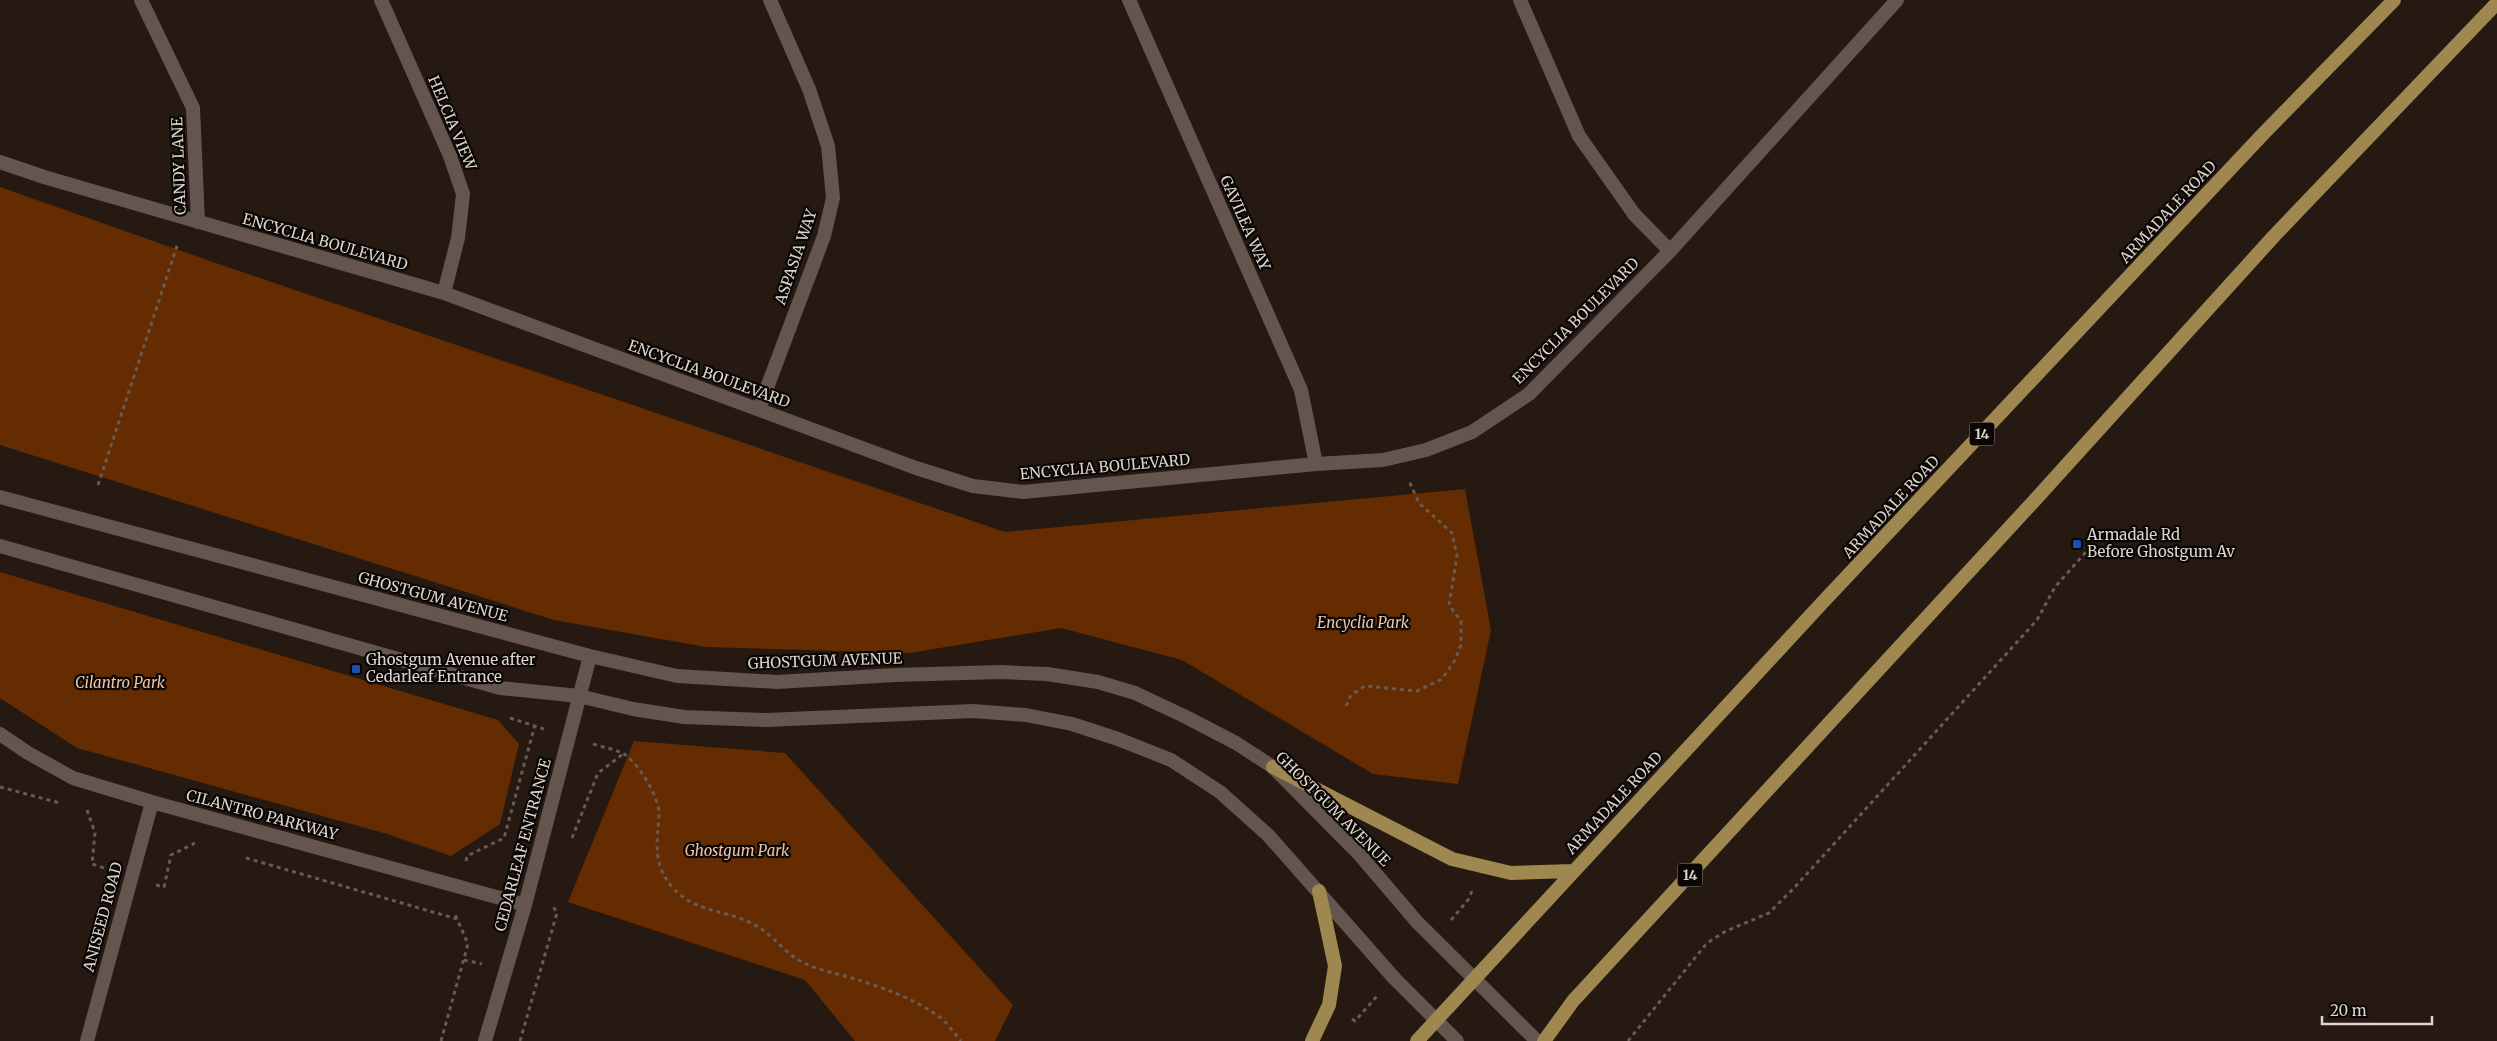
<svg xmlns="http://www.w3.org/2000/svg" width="2497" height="1041" viewBox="0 0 2497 1041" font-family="Merriweather,serif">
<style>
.green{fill:#642c00}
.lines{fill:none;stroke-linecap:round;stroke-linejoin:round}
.path{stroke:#665b55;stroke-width:3;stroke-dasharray:4 4;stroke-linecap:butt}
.minor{stroke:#64564e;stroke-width:14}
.trunk{stroke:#9e884f;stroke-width:14}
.transit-dot{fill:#1a4fb4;stroke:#0a0604;stroke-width:2}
.labels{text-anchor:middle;stroke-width:4.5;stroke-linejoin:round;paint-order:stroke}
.shield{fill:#0a0604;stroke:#9d9692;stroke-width:1}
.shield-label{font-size:14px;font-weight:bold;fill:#dcd4cf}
.street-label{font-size:15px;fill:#dcd4cf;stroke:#0a0604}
.poi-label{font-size:15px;fill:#dcd4cf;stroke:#0a0604;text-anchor:start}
.park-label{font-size:15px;font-style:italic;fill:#f0c4a9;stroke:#0a0604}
</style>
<rect width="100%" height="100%" fill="#251912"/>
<path class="green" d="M0 187 210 261 1005 532 1465 489 1491 630 1458 784 1373 774 1182 660 1061 628 910 653 706 647 554 620 0 445Z
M0 572 498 720 519 744 500 824 451 856 387 834 77 748 0 698Z
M634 741 785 753 1013 1005 995 1041H855L805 980 568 902Z"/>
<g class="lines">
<path class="path" d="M98 485 178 243
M1346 706 1351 695 1365 686 1417 691 1442 679 1455 660 1461 645V621L1449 605 1457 556 1452 533 1419 503 1409 481
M510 718 544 729
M593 744C603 747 613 749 622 753 637 760 659 797 659 813 658 842 651 863 673 888 696 913 723 909 751 923 771 932 783 952 802 962 817 970 835 973 852 978 881 987 913 998 938 1016 947 1022 954 1033 961 1041
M0 787 60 803
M87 810 95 833 92 864 107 869
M572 838 598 773 623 754
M246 858 457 919
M466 861 467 856 504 838 535 725
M156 885 164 887 171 855 195 843
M1451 920 1468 900 1472 891
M464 960 482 964
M1352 1019 1355 1021 1377 996
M441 1041 468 944 454 912
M520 1041 557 913 553 906
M1628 1041 1707 943 1726 931 1769 913 1794 888 2037 620 2055 587 2094 543"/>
<path class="minor" d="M141 0 193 108 198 222
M381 0 450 156 463 194 458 238 444 293
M1129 0 1301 390 1316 464
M1520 0 1579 136 1634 214 1670 251
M0 162 44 177 444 293 916 468 973 486 1023 492 1316 464 1383 460 1426 450 1472 432 1529 394 1670 251 1897 0
M759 409 824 236 833 198 828 146 809 89 770 0
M0 497 590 656 677 676 777 682 895 675 1001 672 1047 674 1098 682 1135 693 1186 717 1236 743 1273 767 1359 854 1417 922 1537 1041
M0 546 500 688 579 696 633 709 684 717 767 720 973 711 1026 715 1072 724 1118 739 1171 760 1220 792 1268 835 1394 978 1457 1041
M0 734 28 753 73 778 152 802 525 905
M87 1041 152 802
M485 1041 525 905 590 656"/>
<path class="trunk" d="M1273 767 1452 859 1511 873 1573 871
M1312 1041 1329 1005 1335 966 1319 891
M1417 1041 1822 603 2264 133 2394 0
M1544 1041 1573 1001 2034 501 2274 236 2497 3"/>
</g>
<g class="transit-dot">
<rect x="2072" y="539" width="10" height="10" rx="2.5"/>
<rect x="351" y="664" width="10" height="10" rx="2.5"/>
</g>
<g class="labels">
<g class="shield">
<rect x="1969.5" y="422.5" width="25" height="23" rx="4"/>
<rect x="1677.5" y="863.5" width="25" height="23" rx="4"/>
</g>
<g class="shield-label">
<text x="1982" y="439">14</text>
<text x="1690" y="880">14</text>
</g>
<g class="street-label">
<text transform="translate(452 123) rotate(67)" y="5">HELCIA VIEW</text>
<text transform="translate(179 166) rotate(-92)" y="5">CANDY LANE</text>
<text transform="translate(2168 212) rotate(-47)" y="5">ARMADALE ROAD</text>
<text transform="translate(1245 223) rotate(66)" y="5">GAVILEA WAY</text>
<text transform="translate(325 242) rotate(16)" y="5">ENCYCLIA BOULEVARD</text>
<text transform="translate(796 257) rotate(-71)" y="5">ASPASIA WAY</text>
<text transform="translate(1576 321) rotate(-45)" y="5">ENCYCLIA BOULEVARD</text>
<text transform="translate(709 374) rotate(20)" y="5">ENCYCLIA BOULEVARD</text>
<text transform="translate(1105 467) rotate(-5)" y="5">ENCYCLIA BOULEVARD</text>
<text transform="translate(1891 507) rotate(-47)" y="5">ARMADALE ROAD</text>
<text transform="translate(433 597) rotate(15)" y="5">GHOSTGUM AVENUE</text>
<text transform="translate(825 661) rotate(-2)" y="5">GHOSTGUM AVENUE</text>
<text transform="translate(1614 803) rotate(-47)" y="5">ARMADALE ROAD</text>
<text transform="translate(1333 809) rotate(45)" y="5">GHOSTGUM AVENUE</text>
<text transform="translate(262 815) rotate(15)" y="5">CILANTRO PARKWAY</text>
<text transform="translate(523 845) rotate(-75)" y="5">CEDARLEAF ENTRANCE</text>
<text transform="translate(103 917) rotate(-75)" y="5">ANISEED ROAD</text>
</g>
<g class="poi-label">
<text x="2087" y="540">Armadale Rd<tspan x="2087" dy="17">Before Ghostgum Av</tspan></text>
<text x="366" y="665">Ghostgum Avenue after<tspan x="366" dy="17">Cedarleaf Entrance</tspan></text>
</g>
<g class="park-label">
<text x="1363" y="628">Encyclia Park</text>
<text x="120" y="688">Cilantro Park</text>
<text x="737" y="856">Ghostgum Park</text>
</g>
</g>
<path d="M2322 1016v8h110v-8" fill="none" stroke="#dcd4cf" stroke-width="2.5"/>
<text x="2330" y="1016" font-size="15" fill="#dcd4cf" stroke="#0a0604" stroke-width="4" paint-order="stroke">20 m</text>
</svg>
